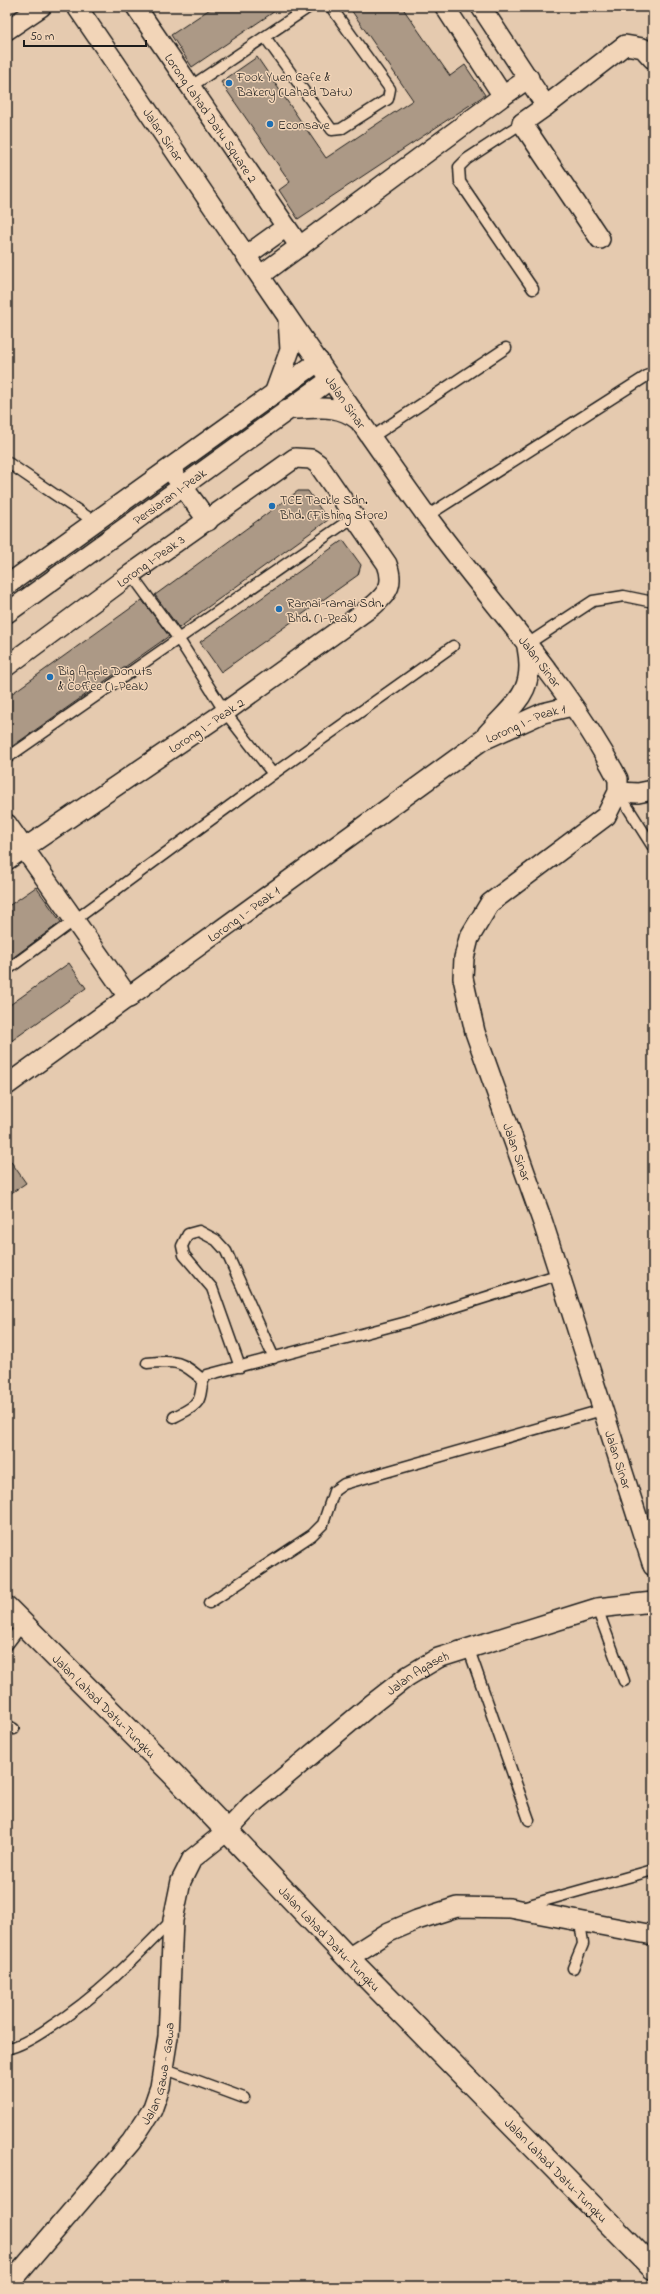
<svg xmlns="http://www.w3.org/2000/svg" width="660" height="2294" viewBox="0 0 660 2294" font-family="'Indie Flower',sans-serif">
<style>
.building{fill:#ac9986;stroke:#1c1c1c}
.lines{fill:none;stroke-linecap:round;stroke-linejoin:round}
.lane-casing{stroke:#1c1c1c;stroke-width:13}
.street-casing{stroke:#1c1c1c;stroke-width:22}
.secondary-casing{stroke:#1c1c1c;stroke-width:25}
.lane{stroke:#f2d5b8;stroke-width:10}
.street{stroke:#f2d5b8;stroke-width:19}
.secondary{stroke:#f2d5b8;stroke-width:22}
.poi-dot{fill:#1f6fb2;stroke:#f2d5b8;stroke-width:1.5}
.labels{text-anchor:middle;stroke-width:3;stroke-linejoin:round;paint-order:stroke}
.poi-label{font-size:13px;fill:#1c1c1c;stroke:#f2d5b8;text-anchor:start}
.street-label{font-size:13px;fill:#1c1c1c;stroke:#f2d5b8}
</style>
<rect width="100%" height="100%" fill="#e5caaf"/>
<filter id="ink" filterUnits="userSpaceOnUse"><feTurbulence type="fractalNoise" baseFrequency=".025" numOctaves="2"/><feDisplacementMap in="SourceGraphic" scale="8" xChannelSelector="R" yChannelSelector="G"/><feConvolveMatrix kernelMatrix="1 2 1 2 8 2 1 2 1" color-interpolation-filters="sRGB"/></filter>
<g filter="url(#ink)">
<path class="building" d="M213 7H281L192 67 171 35Z
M349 7H402L450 76 465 65 485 95 298 219 279 190 290 182 221 82 257 57 326 158 413 100Z
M298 491H308L328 520 179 628 155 595Z
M343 540 361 565 358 575 221 672 200 642Z
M142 600 169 636 7 750V697Z
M36 887 61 922 7 962V907Z
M69 963 86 988 7 1044V1007Z
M7 1156 26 1183 7 1196Z"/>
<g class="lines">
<g class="lane-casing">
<path id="lane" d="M265 37 332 130 341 129 388 99 390 89 331 7
M190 87 309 7
M522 123 467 159 459 167 460 182 533 289
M372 437 506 348
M7 462 95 522
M427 516 653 372
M131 574 178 638 225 712 273 774
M526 645 593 601 624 596 653 602
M7 758 355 516
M618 792 653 847
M7 970 273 774 453 646
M147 1363C177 1360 181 1361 203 1380
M240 1367 212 1288 184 1255 182 1246 188 1234 199 1231 216 1240 226 1251 274 1358
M174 1417C181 1413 193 1409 198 1401 203 1393 199 1383 207 1375L407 1322 560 1274
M209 1603 312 1535 323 1524 334 1491 344 1484 602 1410
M597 1608 624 1681
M7 1645 23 1624
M468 1647 529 1820
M7 1725 14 1729
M522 1907 653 1870
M573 1968 583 1944 580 1921
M7 2049C23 2045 37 2036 50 2027 97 1997 134 1959 172 1920
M163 2068 244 2098"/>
</g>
<g class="street-casing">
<g id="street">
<path id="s1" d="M77 7C193 176 306 348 426 515 489 602 568 683 618 779V792L606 816 490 903 469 938 464 958 463 978 475 1032 543 1223 653 1566"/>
<path id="s2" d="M136 7 300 247"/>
<path d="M481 7 546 106 522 123 600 239"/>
<path d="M7 30 41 7"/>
<path d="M503 96 529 78"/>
<path d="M546 106 625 45 643 48 653 59"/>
<path d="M247 255 286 227"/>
<path d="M261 275 503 96 445 7"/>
<path d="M274 394 290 350 288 319"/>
<path d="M287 409C314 410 334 402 357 419"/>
<path d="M175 476 208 521"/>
<path d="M7 585 319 361"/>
<path id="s3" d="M7 613 331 379"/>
<path id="s4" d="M7 666 131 574 295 458 311 459 318 464 387 564C394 583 389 592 374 605L225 712 7 860"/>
<path d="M487 734C515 702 536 693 527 647"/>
<path d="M618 792 638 793 653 790"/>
<path d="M7 824 129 998"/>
<path id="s5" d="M7 1085 481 741 543 713 572 706"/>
<path d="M348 1958 389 1932 417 1920 457 1907 510 1908 653 1935"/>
<path id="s6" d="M7 2287 131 2142 152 2110 160 2087 168 2037 173 1920 181 1881 192 1859 227 1831 251 1805 372 1704 408 1676 438 1658 597 1608 653 1602"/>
</g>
</g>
<g class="secondary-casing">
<g id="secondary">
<path id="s7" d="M7 1608 171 1772 348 1958 653 2268"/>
</g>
</g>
<use href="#lane" class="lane"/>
<use href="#street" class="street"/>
<use href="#secondary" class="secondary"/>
</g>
</g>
<g class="poi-dot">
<circle cx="229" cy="83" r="4"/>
<circle cx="270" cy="124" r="4"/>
<circle cx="272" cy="506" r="4"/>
<circle cx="279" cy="609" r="4"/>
<circle cx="50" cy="677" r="4"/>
</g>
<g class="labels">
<g class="poi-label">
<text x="237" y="81">Fook Yuen Cafe &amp;<tspan x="237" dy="15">Bakery (Lahad Datu)</tspan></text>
<text x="278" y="129">Econsave</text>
<text x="280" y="504">TCE Tackle Sdn.<tspan x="280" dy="15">Bhd. (Fishing Store)</tspan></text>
<text x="287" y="607">Ramai-ramai Sdn.<tspan x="287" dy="15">Bhd. (I-Peak)</tspan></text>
<text x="58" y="675">Big Apple Donuts<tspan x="58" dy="15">&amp; Coffee (I-Peak)</tspan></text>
</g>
<g class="street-label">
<text dy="5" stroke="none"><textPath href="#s2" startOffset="134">Lorong Lahad Datu Square 2</textPath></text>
<text dy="5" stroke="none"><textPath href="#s1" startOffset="154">Jalan Sinar</textPath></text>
<text dy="5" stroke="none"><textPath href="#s1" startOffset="478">Jalan Sinar</textPath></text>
<text dy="5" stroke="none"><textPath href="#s3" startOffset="200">Persiaran I-Peak</textPath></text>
<text dy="5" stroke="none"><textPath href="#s4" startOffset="178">Lorong I-Peak 3</textPath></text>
<text dy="5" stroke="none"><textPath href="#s1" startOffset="802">Jalan Sinar</textPath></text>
<text dy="5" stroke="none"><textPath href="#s5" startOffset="634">Lorong I - Peak 1</textPath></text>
<text transform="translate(206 725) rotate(-34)" y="5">Lorong I - Peak 2</text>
<text dy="5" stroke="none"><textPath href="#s5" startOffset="292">Lorong I - Peak 1</textPath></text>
<text dy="5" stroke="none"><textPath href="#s1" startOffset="1392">Jalan Sinar</textPath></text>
<text dy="5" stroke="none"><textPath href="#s1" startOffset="1716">Jalan Sinar</textPath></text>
<text dy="5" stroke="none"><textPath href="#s6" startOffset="779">Jalan Agaseh</textPath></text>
<text dy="5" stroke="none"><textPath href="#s7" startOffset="138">Jalan Lahad Datu-Tungku</textPath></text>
<text dy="5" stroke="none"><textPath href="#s7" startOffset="462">Jalan Lahad Datu-Tungku</textPath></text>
<text dy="5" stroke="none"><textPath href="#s6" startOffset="266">Jalan Gawa - Gawa</textPath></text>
<text dy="5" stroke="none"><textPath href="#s7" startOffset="786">Jalan Lahad Datu-Tungku</textPath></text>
</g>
</g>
<rect width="660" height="2294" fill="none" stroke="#f2d5b8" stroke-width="24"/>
<rect x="12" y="12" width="636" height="2270" fill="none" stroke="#1c1c1c" stroke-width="1.5" filter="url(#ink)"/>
<path d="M24 40v6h122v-6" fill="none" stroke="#1c1c1c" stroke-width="2"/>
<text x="30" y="40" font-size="12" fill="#1c1c1c" stroke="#f2d5b8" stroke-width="3" paint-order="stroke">50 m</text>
</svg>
